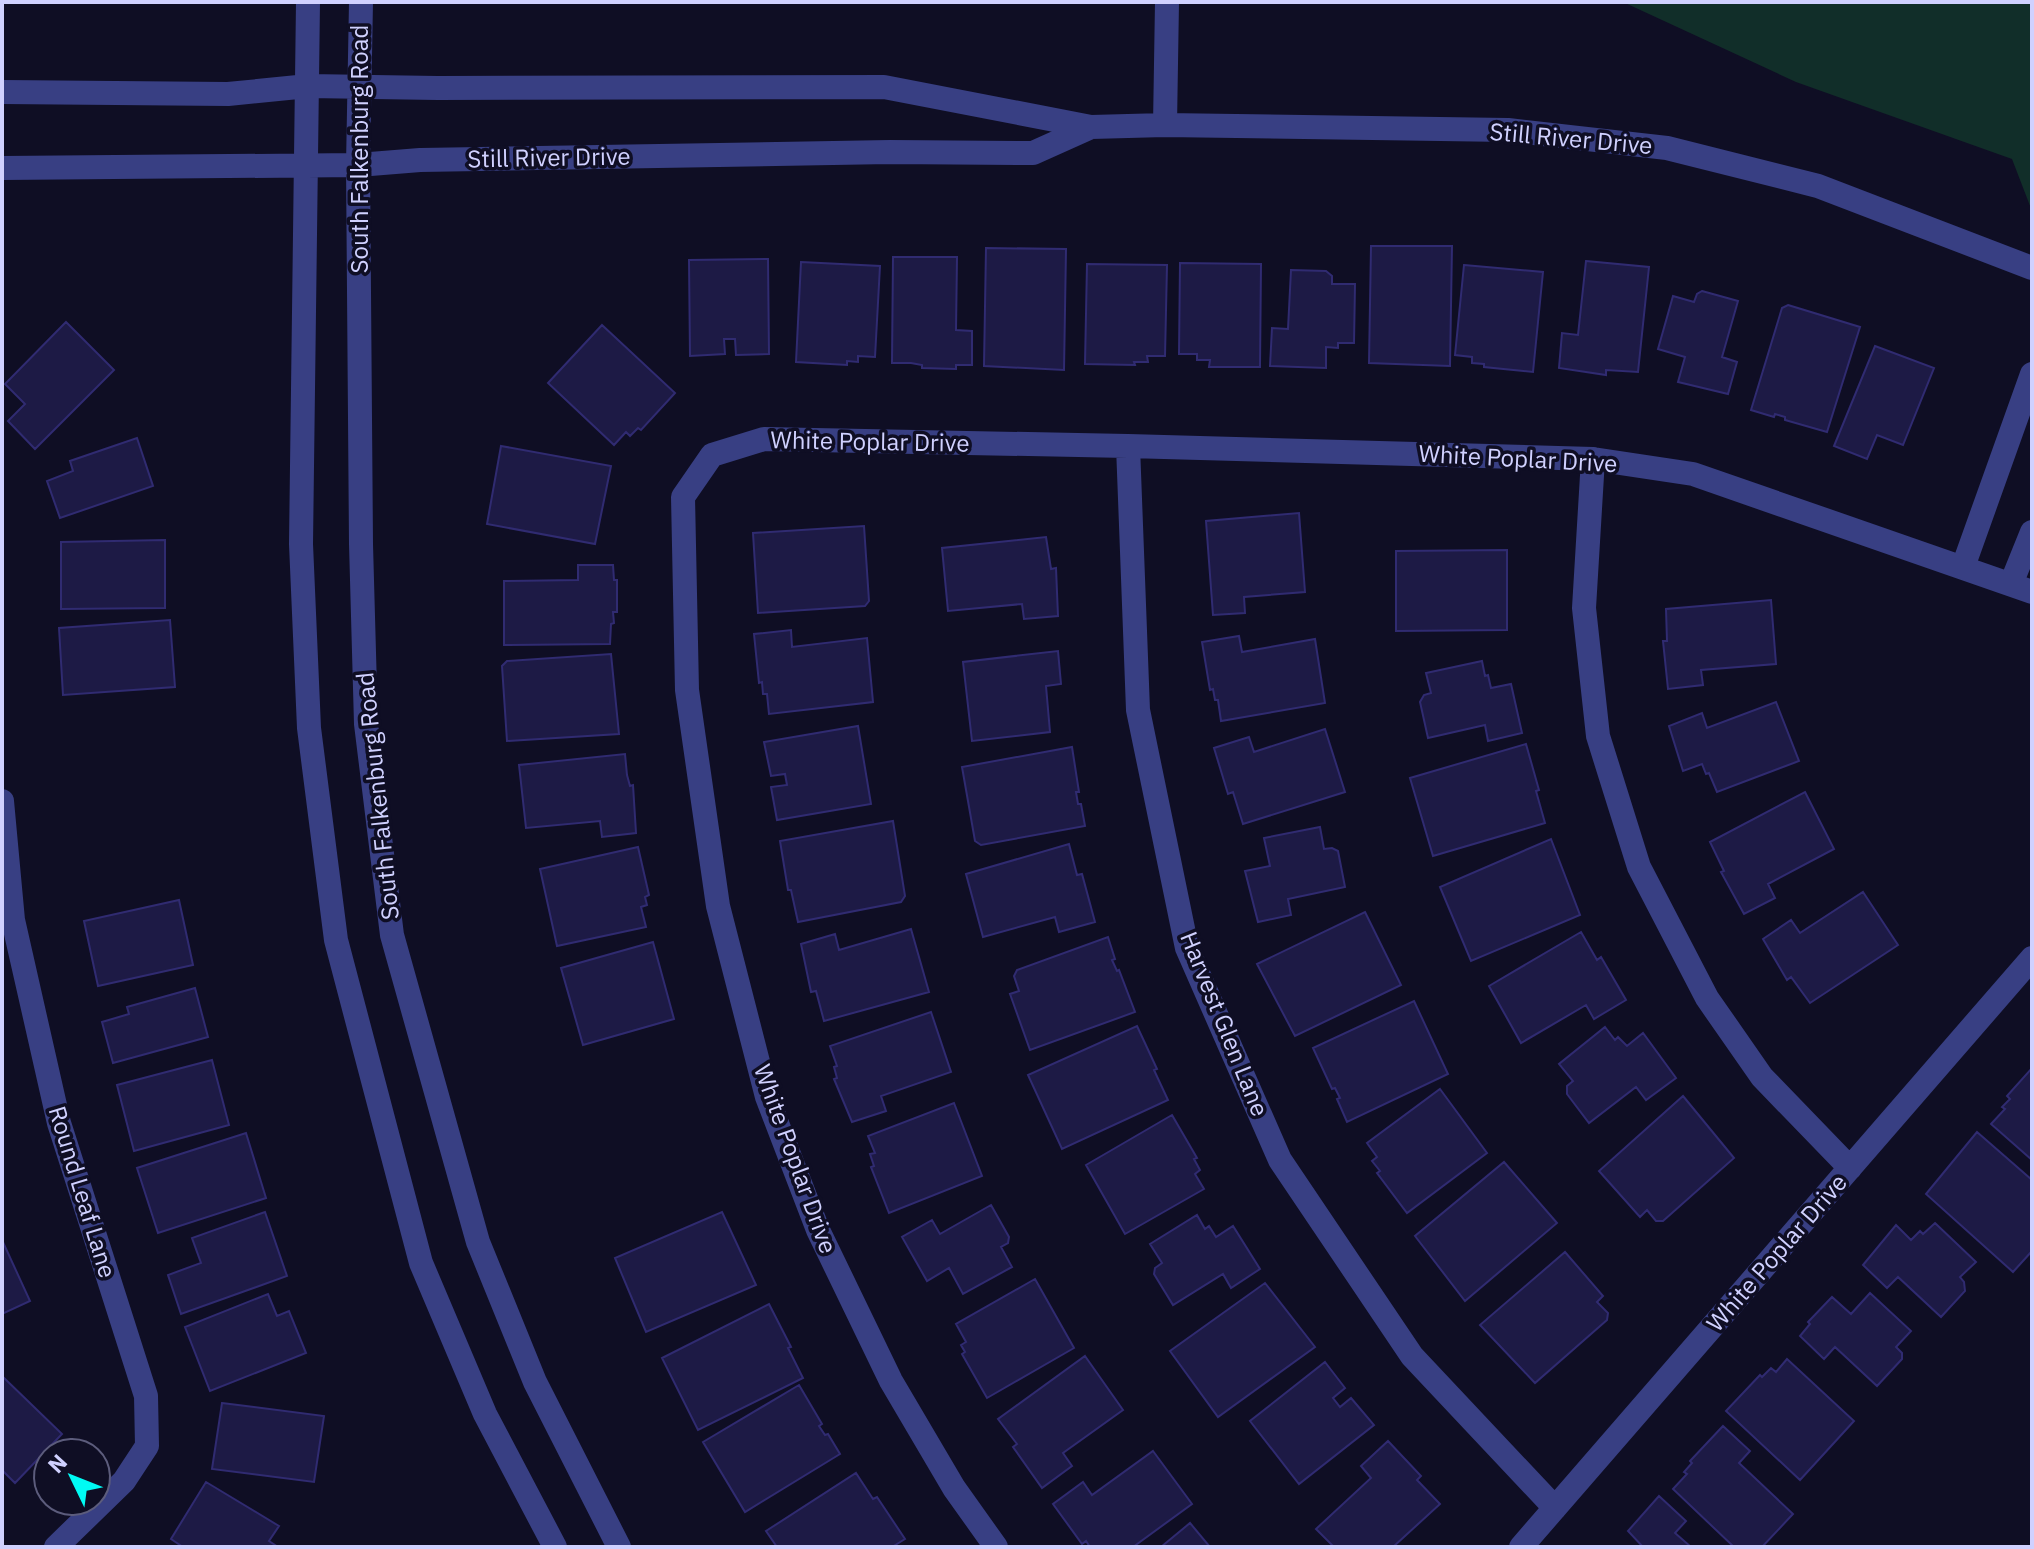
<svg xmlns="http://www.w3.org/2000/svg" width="2034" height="1549" viewBox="0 0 2034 1549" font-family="'IBM Plex Sans',sans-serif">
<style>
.green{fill:#112e29}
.building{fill:#1d1a45;stroke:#302b71;stroke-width:2}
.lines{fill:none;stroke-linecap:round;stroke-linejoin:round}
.minor{stroke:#383f83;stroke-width:24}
.labels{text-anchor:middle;stroke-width:7;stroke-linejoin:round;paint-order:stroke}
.street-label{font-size:24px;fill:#d0d1ff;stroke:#0f0e24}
</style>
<rect width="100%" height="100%" fill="#0f0e24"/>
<path class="green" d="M1623 2H2032V211L2012 159 1796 82Z"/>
<path class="building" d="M1371 246H1452L1450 366 1369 363Z
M986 248 1066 249 1064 370 984 366Z
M893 257H957L956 330 972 331V365H956V369L922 368V365L911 363H892Z
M768 259 769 354 736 355 735 339H724L725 354 690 356 689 260Z
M1586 261 1649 267 1638 372 1606 370V375L1559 368 1562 333 1578 335Z
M801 262 880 266 875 357 858 356V362L847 361V365L796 362Z
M1180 263 1261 264 1260 367H1209L1210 360H1197V354H1179Z
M1087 264 1167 265 1165 356H1147L1148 362H1134L1135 365 1085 364Z
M1464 265 1543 272 1533 372 1484 367V364L1472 363V357L1455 355Z
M1291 270 1326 271 1332 276V284H1355L1354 343H1338V348L1326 347V368L1270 366 1272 328 1288 329Z
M1702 291 1738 301 1722 357 1737 362 1728 394 1678 382 1685 357 1658 349 1673 296 1694 302 1697 294Z
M1788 305 1860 327 1827 432 1785 420V417L1775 414 1774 417 1751 410 1782 308Z
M66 322 114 370 35 449 8 421 25 404 5 384Z
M602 325 675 393 641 430 638 428 630 436 626 432 614 445 548 383Z
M1875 346 1934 368 1903 445 1877 435 1867 459 1834 446Z
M137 438 153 486 60 518 47 481 73 471 70 461Z
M501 446 611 466 595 544 487 524Z
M1299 513 1305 592 1244 597 1245 613 1213 615 1206 521Z
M864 526 869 601 865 606 758 613 753 533Z
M1046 537 1051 569 1056 568 1058 616 1024 619 1022 604 948 611 942 548Z
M165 540V608L61 609V542Z
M1507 550V630L1396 631V551Z
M578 565H613L614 580H617V612H613L614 623 611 624 610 644 504 645V581L578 580Z
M1771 600 1776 664 1701 670 1703 685 1668 689 1663 641H1667L1666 609Z
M170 620 175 687 63 695 59 628Z
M791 630 792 647 867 638 873 702 769 714 767 694H763L762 682 759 683 754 634Z
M1239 636 1242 652 1315 639 1325 703 1221 721 1218 700H1215L1213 689 1210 690 1202 642Z
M1058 651 1061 684 1046 686 1050 732 972 741 963 662Z
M611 654 619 734 507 741 502 666 507 661Z
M1482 661 1485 676 1488 675 1491 688 1511 684 1522 733 1488 741 1485 725 1428 738 1420 702 1424 695 1431 693 1426 673Z
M1776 702 1799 761 1717 792 1709 773 1706 774 1702 764 1683 771 1669 726 1702 713 1707 728Z
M858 726 871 804 777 820 771 787 787 785 785 774 771 776 764 742Z
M1325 729 1345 792 1243 824 1233 792 1228 794 1214 748 1249 737 1254 752Z
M1526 744 1539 790 1536 791 1545 823 1433 856 1410 778Z
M1072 747 1079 792H1076L1078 804H1081L1085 826 981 845 975 841 962 767Z
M625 754 627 775 630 786 633 785 636 833 602 837 600 821 526 828 519 765Z
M1805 792 1834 849 1768 884 1775 898 1744 914 1721 872 1724 871 1710 842Z
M893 821 905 896 901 902 798 922 791 890H788L780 841Z
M1320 827 1324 849 1332 848 1338 851 1345 887 1288 899 1291 915 1258 922 1245 871 1270 866 1264 838Z
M1551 839 1580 915 1471 961 1440 887Z
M1069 844 1077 875 1082 874 1095 922 1059 932 1055 917 983 937 966 874Z
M638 847 649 895 645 897 647 905 641 907 646 927 557 946 540 869Z
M1863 892 1898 945 1810 1003 1791 977 1787 980 1763 939 1791 920 1800 933Z
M179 900 193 965 98 986 84 921Z
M1365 912 1401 985 1295 1036 1257 964Z
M911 929 929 992 824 1021 816 991 811 992 801 944 835 934 839 950Z
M1581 932 1597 960 1601 957 1626 1000 1594 1019 1586 1005 1521 1043 1489 986Z
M1108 937 1115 959 1112 960 1117 971 1119 970 1135 1012 1030 1050 1010 994 1019 991 1014 976 1017 970Z
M653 942 674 1019 583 1045 561 968Z
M195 988 208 1037 113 1063 102 1022 129 1014 127 1007Z
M1414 1001 1448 1074 1347 1122 1337 1099 1340 1098 1335 1088 1332 1089 1313 1048Z
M931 1012 951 1072 881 1096 886 1111 852 1122 834 1079 837 1078 834 1067 837 1066 830 1046Z
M1137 1026 1157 1069 1154 1070 1168 1100 1062 1149 1028 1075Z
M1605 1027 1615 1040 1618 1037 1627 1046 1643 1033 1676 1078 1646 1100 1636 1087 1589 1123 1567 1094V1086L1573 1081 1559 1064Z
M212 1060 229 1125 134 1151 117 1085Z
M2032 1068V1160L1991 1124 2005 1109 2002 1107 2010 1099 2007 1096Z
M1440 1089 1487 1153 1407 1213 1377 1173 1380 1171 1372 1161 1377 1157 1367 1143Z
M1683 1096 1734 1158 1663 1221H1656L1647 1210 1640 1217 1599 1171Z
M954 1103 982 1176 889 1213 871 1167 874 1166 870 1154 875 1153 868 1136Z
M1172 1115 1197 1158 1194 1159 1200 1170 1195 1174 1204 1189 1125 1234 1086 1165Z
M1977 1132 2032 1180V1251L2013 1272 1926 1194Z
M246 1133 266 1198 158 1233 137 1168Z
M1504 1162 1557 1223 1465 1301 1415 1236Z
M991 1205 1009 1237 1008 1243 1001 1247 1012 1267 963 1294 949 1268 927 1281 902 1237 932 1220 940 1234Z
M265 1212 287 1276 181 1314 168 1275 201 1263 192 1238Z
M722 1212 756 1285 646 1332 615 1258Z
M1197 1215 1205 1229 1209 1226 1216 1237 1233 1226 1260 1269 1231 1288 1223 1274 1173 1305 1154 1274 1155 1268 1162 1263 1150 1244Z
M1935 1223 1976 1262 1960 1277 1964 1282 1965 1291 1941 1317 1898 1277 1887 1288 1863 1265 1896 1225 1911 1240 1920 1231 1923 1234Z
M2 1240 30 1301 2 1314Z
M1565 1252 1603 1296 1597 1302 1608 1313 1607 1320 1535 1383 1480 1325Z
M1035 1279 1074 1348 987 1398 962 1354 965 1352 961 1345 966 1342 956 1324Z
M1265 1283 1315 1347 1218 1417 1170 1351Z
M1870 1293 1911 1331 1896 1347 1902 1353V1359L1877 1386 1835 1347 1824 1359 1800 1336 1810 1324 1808 1322 1832 1297 1851 1314Z
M268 1294 277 1316 289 1311 306 1353 210 1391 185 1327Z
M769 1304 791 1347 788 1348 803 1378 698 1430 662 1358Z
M1085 1356 1123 1410 1063 1453 1072 1466 1042 1488 1013 1447 1017 1444 998 1419Z
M1787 1359 1854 1421 1800 1480 1726 1411 1760 1375 1762 1377 1771 1368 1776 1372Z
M1325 1362 1345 1388 1333 1398 1340 1407 1351 1398 1374 1425 1299 1484 1250 1421Z
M2 1376 62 1434 15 1483 2 1470Z
M799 1385 822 1424 819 1426 825 1435 828 1434 840 1454 745 1512 703 1442Z
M222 1403 324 1416 314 1482 212 1469Z
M1723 1426 1750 1451 1739 1463 1793 1514 1762 1547H1734L1673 1489 1687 1474 1684 1472 1692 1463 1690 1461Z
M1388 1441 1421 1476 1417 1480 1440 1504 1393 1547H1334L1316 1529 1371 1478 1361 1466Z
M1153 1451 1192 1504 1133 1547H1090L1086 1541 1082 1544 1053 1504 1083 1482 1092 1495Z
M856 1473 873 1499 877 1497 905 1539 892 1547H777L766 1531Z
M206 1482 279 1526 269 1541 278 1547H183L171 1539Z
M1659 1496 1686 1521 1675 1533 1691 1547H1643L1628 1531Z
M1190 1523 1210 1547H1161Z"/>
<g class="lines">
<path class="minor" d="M308 2 301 544 309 728 336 940 421 1263 485 1414 555 1547
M361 2 358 165 361 544 366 724 392 935 478 1242 535 1382 619 1547
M2 92 228 94 308 86 438 88 884 87 1091 127 1165 125 1508 130 1667 148 1818 186 2032 268
M1165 125 1167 2
M2 168 358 165 420 160 890 152 1033 153 1091 127
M1128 446 1138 710 1187 948 1280 1160 1412 1356 1555 1508
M1593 459 1584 608 1598 736 1639 867 1707 998 1762 1077 1850 1168
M1963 567 2032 374
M2011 584 2032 532
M2 801 13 920 59 1123 146 1396 147 1446 124 1481 56 1547
M996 1547 954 1488 891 1381 818 1230 767 1097 718 906 687 690 683 497 712 455 764 439 1128 446 1593 459 1693 474 2032 592
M1521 1547 2032 958"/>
</g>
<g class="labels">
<g class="street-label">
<text transform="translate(1571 139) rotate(5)" y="8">Still River Drive</text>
<text transform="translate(360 149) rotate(-90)" y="8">South Falkenburg Road</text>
<text transform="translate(549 158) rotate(-1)" y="8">Still River Drive</text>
<text transform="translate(870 442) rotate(1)" y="8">White Poplar Drive</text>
<text transform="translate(1518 459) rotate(3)" y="8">White Poplar Drive</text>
<text transform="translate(378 796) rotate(-96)" y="8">South Falkenburg Road</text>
<text transform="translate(1224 1024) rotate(68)" y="8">Harvest Glen Lane</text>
<text transform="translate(795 1159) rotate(70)" y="8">White Poplar Drive</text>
<text transform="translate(82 1192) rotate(73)" y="8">Round Leaf Lane</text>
<text transform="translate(1777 1253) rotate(-49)" y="8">White Poplar Drive</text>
</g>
</g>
<rect width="2034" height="1549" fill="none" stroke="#d0d1ff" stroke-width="8"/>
<g transform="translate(72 1477) rotate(313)"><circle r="38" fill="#0f0e24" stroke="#5c5c7c" stroke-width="2"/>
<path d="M0-6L14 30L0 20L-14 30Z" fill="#00fbf4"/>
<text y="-12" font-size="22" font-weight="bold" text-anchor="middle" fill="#d0d1ff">N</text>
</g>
</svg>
